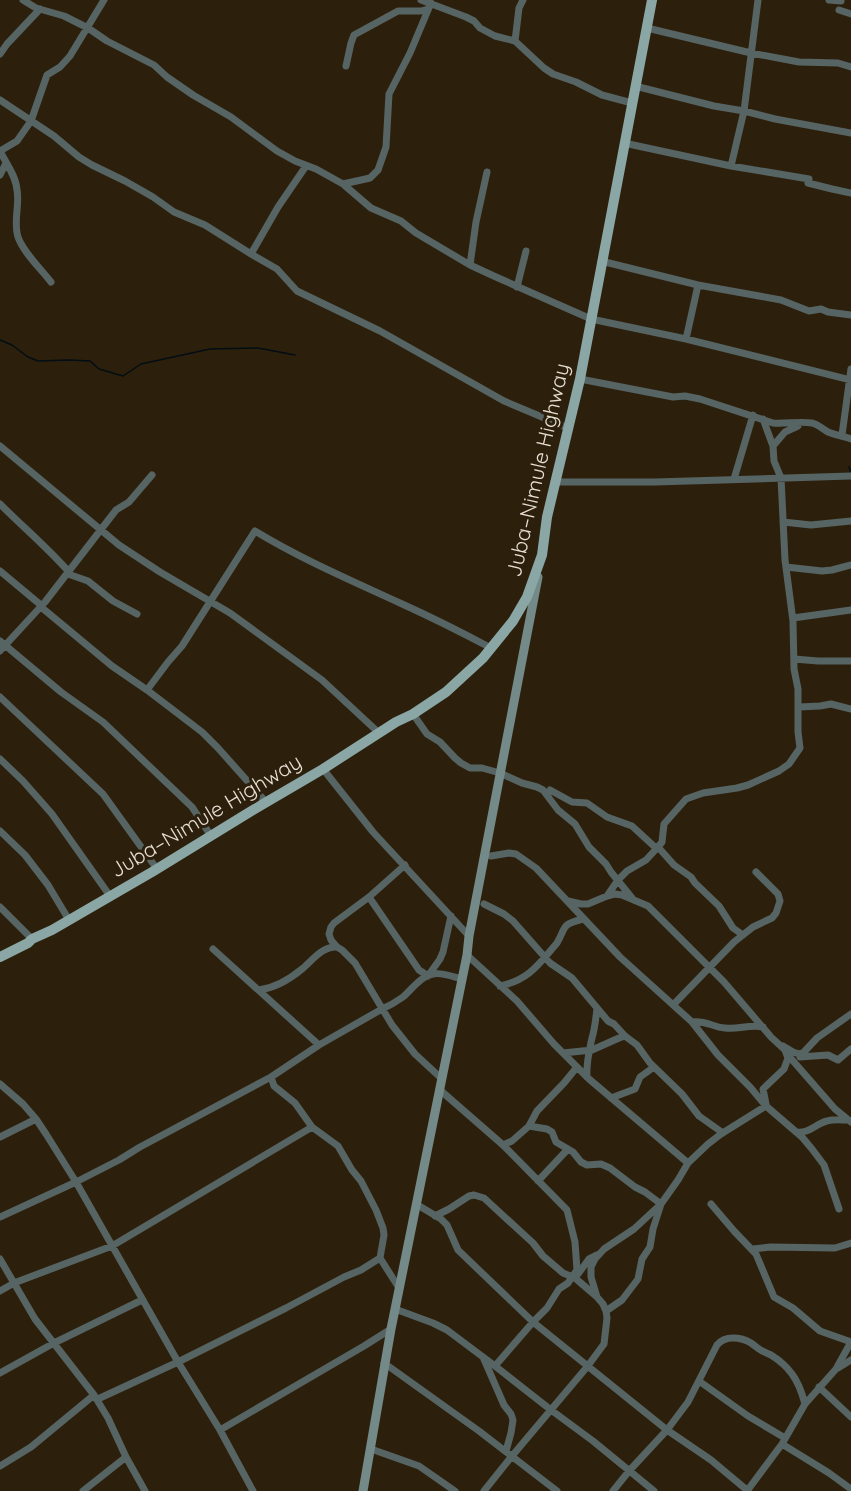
<svg xmlns="http://www.w3.org/2000/svg" width="851" height="1491" viewBox="0 0 851 1491" font-family="Quicksand,sans-serif">
<style>
.lines{fill:none;stroke-linecap:round;stroke-linejoin:round}
.stream{stroke:#020d14;stroke-width:1.5}
.minor{stroke:#576464;stroke-width:7}
.secondary{stroke:#748a89;stroke-width:9}
.primary{stroke:#8aa7a6;stroke-width:10}
.labels{text-anchor:middle;stroke-width:6;stroke-linejoin:round;paint-order:stroke}
.street-label{font-size:21px;fill:#e8e0d4;stroke:#2c200c}
</style>
<rect width="100%" height="100%" fill="#2c200c"/>
<g class="lines">
<path class="stream" d="M0 340 12 345 28 357 38 361 69 360 90 361 99 369 123 376 141 364 210 349 258 348 295 355
M849 467 851 472"/>
<path class="minor" d="M23 0 36 8 64 16 88 28 107 41 154 65 167 77 193 95 231 117 277 151 295 161 316 169 343 184 371 208 401 221 416 233 470 265 496 277 591 319 686 339 851 380
M421 0 466 17 474 21 480 28 495 36 515 41 544 68 553 74 576 82 602 95 632 103
M829 0 841 1
M839 10 851 14
M647 28 751 53 799 62 838 63 851 67
M515 41 519 8 523 0
M0 54 7 44 40 9
M346 66 351 43 354 35 398 11H421L428 9
M635 86 714 106 744 111 775 119 851 133
M0 100 54 136 79 157 92 165 125 181 153 197 174 212 205 225 251 254 277 269 297 291 380 331 504 401 568 428
M624 143 731 166 809 179
M0 151 17 141 31 121 47 75 60 67 70 56 104 0
M0 151C6 163 16 176 17 190 20 205 13 221 18 237 23 252 41 269 51 282
M731 166 744 111 758 0
M0 175 6 163
M808 183 832 189 851 193
M343 184 370 178 378 170 386 147 389 94 410 53 431 3
M251 254 278 207 306 166
M601 261 698 285 781 300 809 311 821 309 828 312 851 315
M470 265 476 222 487 172
M517 287 526 251
M686 339 698 285
M580 379 673 397 685 396 700 399 773 423C786 424 799 421 812 423 818 424 822 429 828 432 835 435 844 436 851 439
M842 435 851 369
M0 446 119 545 160 572 230 613 322 680 379 733
M773 446 785 432 798 426
M734 479 753 415
M554 482H655L851 476
M0 504C23 527 48 548 69 572
M783 522 811 525 851 521
M786 567 822 571 832 570 851 565
M0 571 42 606
M68 574 88 581 113 601 137 614
M41 607 112 666 147 690 202 732 218 748 266 802
M793 618 851 610
M0 641 61 692 103 722 192 807 211 836
M0 651 45 602 116 510 129 502 152 475
M794 659 818 661H851
M147 690 168 662 182 646 255 531C301 559 350 580 400 603 431 617 461 632 491 648
M0 697 103 794 157 869
M799 707 820 706 831 704 851 709
M413 714 427 734 440 742 455 758 461 763 470 768H482L500 773 522 783 537 787 543 790 558 810 575 824 589 847 606 864 611 872 632 898
M0 759 23 781 52 814 110 896
M323 769 373 832 469 936
M550 790 572 802 587 803 607 817 632 826 657 849
M0 831 25 855 48 885 69 920
M658 847 674 865 691 877 695 883 719 906 733 928 743 935
M491 856 509 853 516 854 536 868 620 957 692 1022 718 1055 750 1087 766 1106 802 1137 812 1149 824 1165 839 1209
M405 865 369 897 334 923 331 927 329 934 331 940 337 947 342 950 355 963 392 1025 415 1054 442 1079
M607 896 618 880 627 871 646 860 658 847 662 842 664 824 686 799 703 793 737 788 748 785 779 771 789 764 800 748 798 732V689L794 669 793 621 785 560 781 478 774 461 773 446 763 419
M369 897 419 970 428 976 440 959 443 952 451 916
M568 901 581 904H588L607 896 615 894 622 895 648 906 724 982 771 1037 785 1050 788 1058 784 1069 763 1089 766 1104
M484 904 504 914 513 921 550 963 572 978 608 1021 614 1024 625 1036 637 1045 650 1063 682 1094 699 1116 723 1133
M0 907 32 939
M213 949 319 1045
M467 955 517 1001 554 1044 589 1079 688 1163 678 1180 661 1204 634 1229 604 1249 595 1259 591 1267V1277L597 1297 603 1304 606 1311 607 1318 604 1344 587 1367 512 1456 484 1491
M500 986C529 980 539 964 557 943 567 926 560 925 583 919
M259 990C274 988 290 979 302 969 312 961 322 946 337 947
M674 1004 734 942 753 927 772 918 776 913 780 901 778 894 756 872
M692 1022C706 1020 712 1027 725 1028 738 1030 749 1024 763 1027
M783 1046 793 1052 799 1054 803 1053 817 1038 851 1014
M563 1053 592 1050 619 1038 625 1036
M787 1054 835 1109 851 1122
M800 1057 828 1055 838 1060 851 1049
M271 1077 274 1086 295 1103 312 1127 338 1146 352 1170 361 1181 376 1210 383 1228 384 1235 380 1258 399 1288
M587 1077C586 1063 589 1052 592 1038 595 1028 596 1018 597 1008
M0 1084 23 1104 36 1119 46 1134 76 1182 178 1362 220 1430 253 1491
M440 1090 503 1145 567 1210 575 1242 577 1270 572 1277 568 1283 559 1289 547 1308 533 1322 495 1366
M611 1098 635 1089 640 1077 654 1067
M529 1126 547 1129 552 1132 556 1142 573 1152 581 1162 587 1165 601 1164 610 1168 635 1187 645 1192 661 1204 653 1229 650 1247 642 1259 638 1279 622 1300 606 1311
M796 1132C809 1134 815 1124 827 1121 834 1119 841 1120 847 1120
M0 1137 36 1119
M503 1145 512 1141 529 1126 537 1111 564 1083 577 1067
M688 1163 708 1144 721 1134 766 1106 767 1107
M538 1181 568 1149
M416 1204 441 1219 447 1225 458 1250 533 1322 667 1430 629 1471 613 1491
M711 1204 734 1231 756 1254 774 1297 793 1308 820 1331 851 1342
M435 1216 449 1209 469 1196 474 1195 484 1198 533 1243 543 1256 563 1273 575 1278 596 1296
M0 1217 76 1182 119 1160 140 1147 271 1077 319 1045 382 1009C389 1006 396 1002 403 997 412 989 421 976 433 974 442 972 454 977 462 979
M753 1249 770 1247 835 1248 851 1243
M0 1259 35 1319 94 1395 108 1418 126 1457 145 1491
M578 1274 589 1259 597 1255
M0 1291 14 1283 112 1246 312 1127
M395 1309 433 1323 447 1330 495 1366 551 1410 593 1441 654 1491
M483 1357 504 1405 511 1414 513 1420 511 1433 506 1451
M384 1363 479 1431 557 1491
M838 1368 851 1360
M0 1373 54 1343 142 1300
M699 1381 748 1416 785 1438
M819 1387 851 1417
M100 1398 178 1362 286 1308 344 1277 361 1270 380 1258
M220 1430 364 1346 391 1329
M782 1444 829 1473 851 1489
M371 1449 419 1466 455 1491
M0 1466 31 1447 94 1395
M83 1491 126 1457
M747 1491 782 1444 805 1404 836 1369 851 1342
M748 1491 711 1460 667 1430 688 1402 717 1345C725 1335 741 1337 751 1343 754 1345 756 1347 759 1349 763 1352 767 1353 771 1355 779 1360 787 1367 792 1374 799 1383 802 1393 805 1404"/>
<path class="secondary" d="M363 1491 391 1329 467 955 469 936 538 577"/>
<path class="primary" d="M0 957 28 943 32 939 52 930 152 872 253 810 323 769 396 722 413 714 446 692 483 658 513 621 527 597 542 555 547 517 580 379 652 0"/>
</g>
<g class="labels">
<g class="street-label">
<text transform="translate(538 470) rotate(-77)" y="7">Juba–Nimule Highway</text>
<text transform="translate(206 816) rotate(-31)" y="7">Juba–Nimule Highway</text>
</g>
</g>
</svg>
